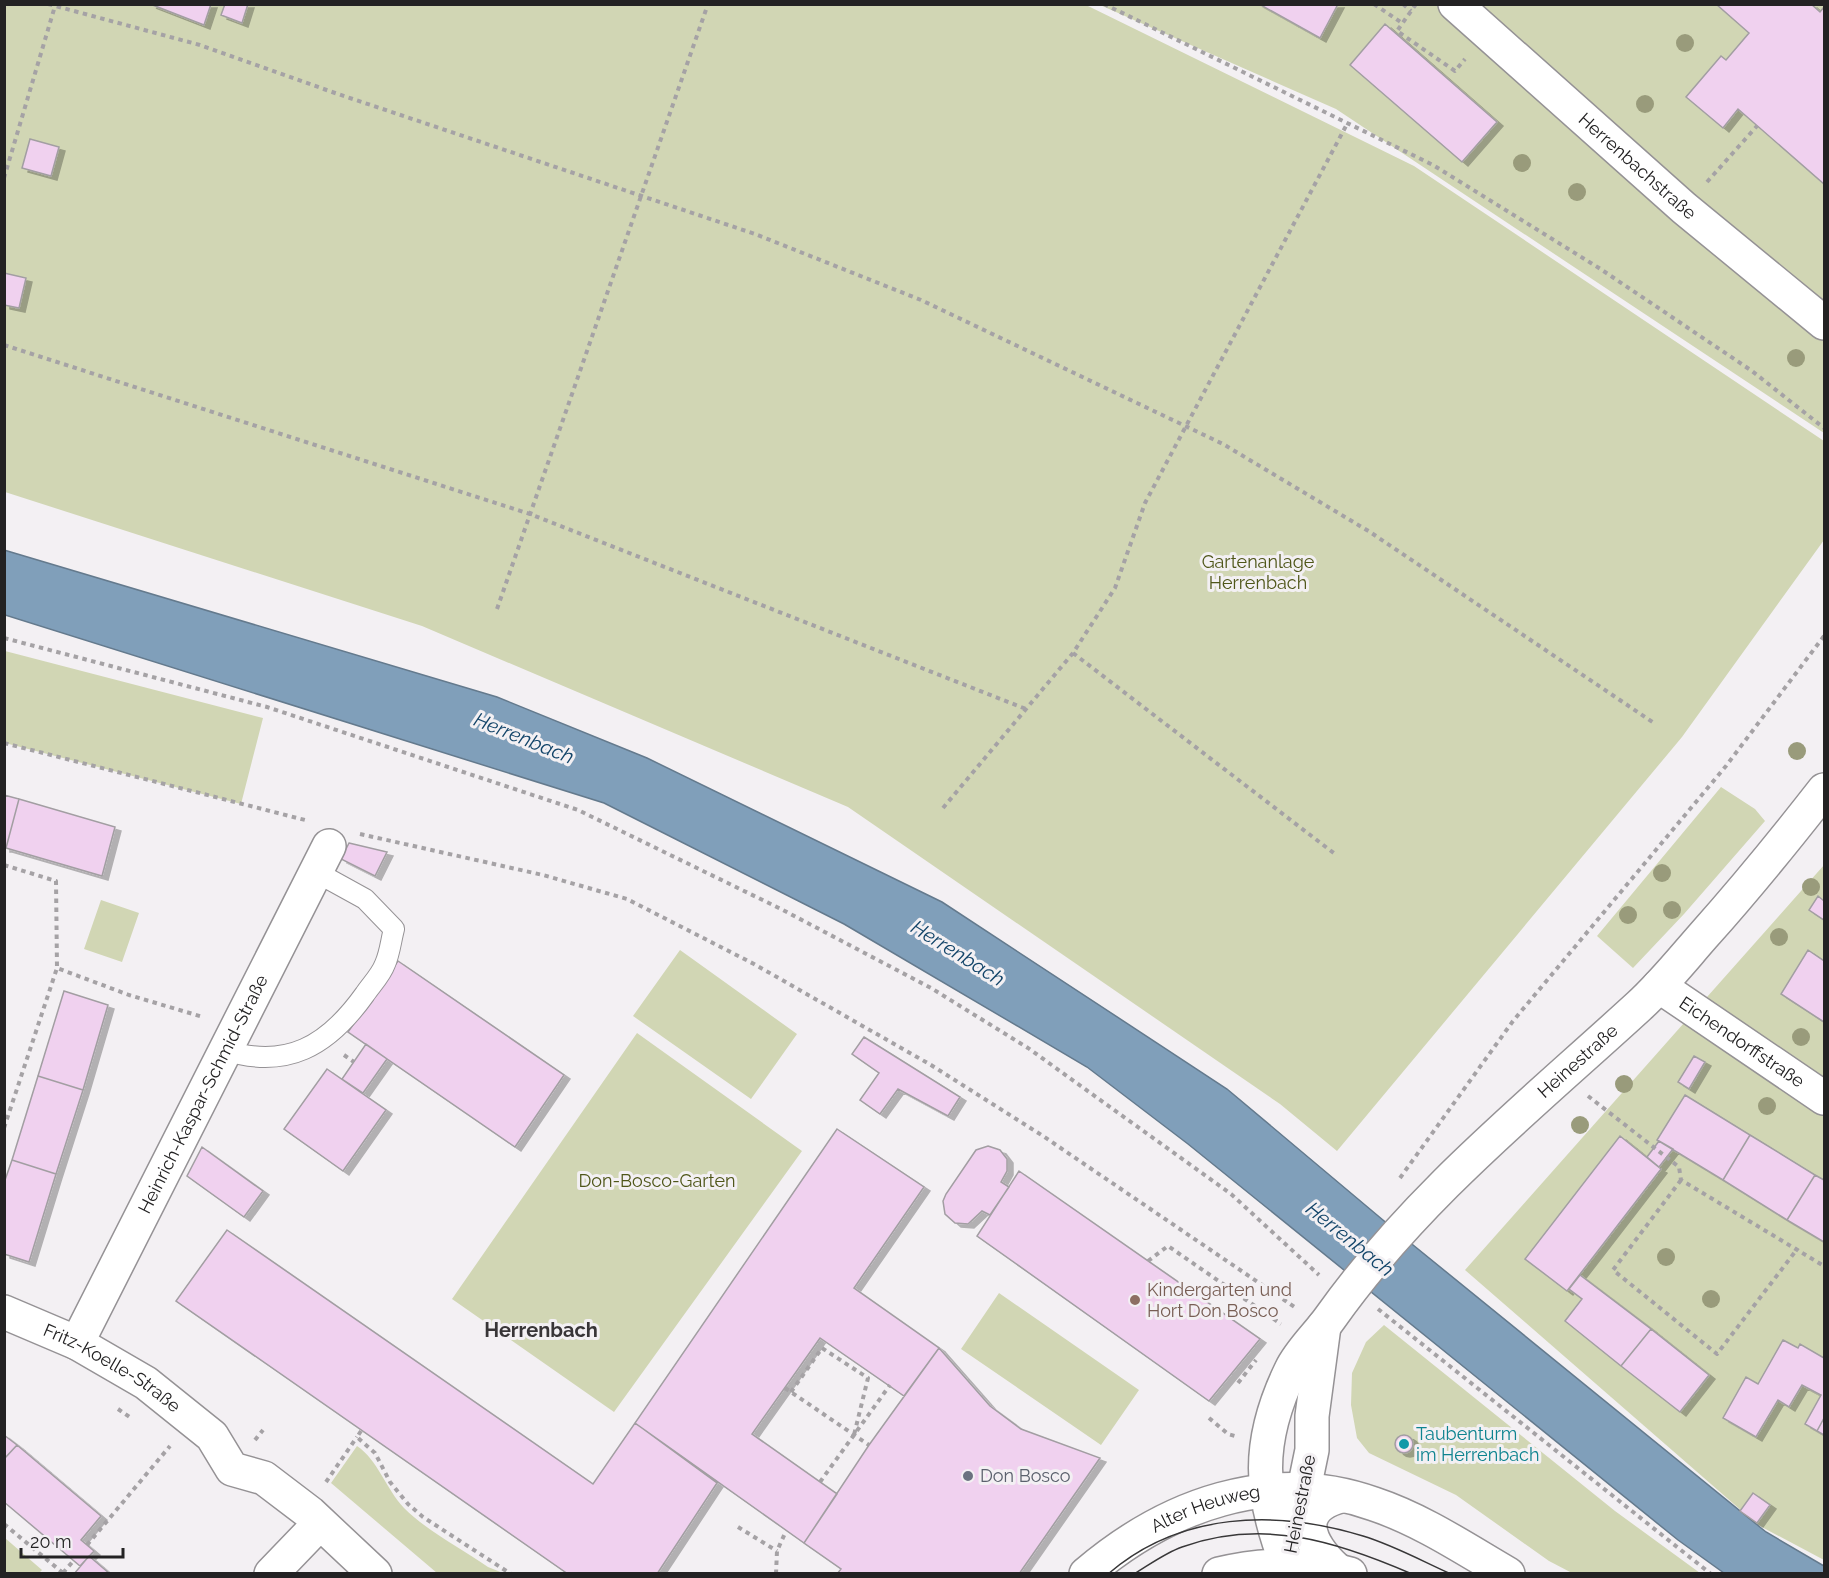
<svg xmlns="http://www.w3.org/2000/svg" width="1829" height="1578" viewBox="0 0 1829 1578" font-family="Raleway,sans-serif">
<style>
.green{fill:#d1d6b4}
.water{fill:#809fba;stroke:#647a8d;stroke-width:1.5}
.building{fill:#f0d1ef;stroke:#a29ea2;stroke-width:1.5;filter:url(#shadow)}
.lines{fill:none;stroke-linecap:round;stroke-linejoin:round}
.service-casing{stroke:#959295;stroke-width:22}
.minor-casing{stroke:#959295;stroke-width:36}
.tertiary-casing{stroke:#959295;stroke-width:36}
.path{stroke:#a5a2a5;stroke-width:4;stroke-dasharray:4.5 4.5;stroke-linecap:butt}
.service{stroke:#fff;stroke-width:20}
.minor{stroke:#fff;stroke-width:33}
.tertiary{stroke:#fff;stroke-width:33}
.tram{stroke:#383738;stroke-width:1.5}
.tree{fill:#999b7b}
.education-dot{fill:#8d6e63;stroke:#f3f0f3;stroke-width:2}
.culture-dot{fill:#0f9aa8;stroke:#f3f0f3;stroke-width:2}
.worship-dot{fill:#6b7280;stroke:#f3f0f3;stroke-width:2}
.labels{text-anchor:middle;stroke-width:6;stroke-linejoin:round;paint-order:stroke}
.street-label{font-size:18px;fill:#232223;stroke:#f3f0f3}
.park-label{font-size:18px;fill:#4f5619;stroke:#f3f0f3}
.education-label{font-size:18px;fill:#785e54;stroke:#f3f0f3;text-anchor:start}
.culture-label{font-size:18px;fill:#0d838f;stroke:#f3f0f3;text-anchor:start}
.worship-label{font-size:18px;fill:#5b616d;stroke:#f3f0f3;text-anchor:start}
.water-label{font-size:20px;font-style:italic;fill:#124469;stroke:#f3f0f3}
.neighbourhood-label{font-size:20px;font-weight:bold;fill:#383537;stroke:#f3f0f3}
</style>
<defs>
<filter id="shadow"><feDropShadow dx="6" dy="4" stdDeviation="0" flood-color="#0004"/></filter>
</defs>
<rect width="100%" height="100%" fill="#f3f0f3"/>
<path class="green" d="M5 4 1086 5 1414 166 1824 441V540L1682 737 1337 1151 1280 1104 848 807 422 626 5 492Z
M1100 5H1824V433L1336 109Z
M5 651 263 718 241 804 5 743Z
M1721 787 1755 809 1765 821 1684 914 1633 968 1597 936Z
M1824 865V1560L1758 1525 1465 1270Z
M101 900 139 913 122 962 84 949Z
M680 950 797 1034 751 1099 633 1016Z
M637 1033 802 1151 614 1412 452 1299Z
M999 1293 1139 1390 1101 1445 961 1349Z
M1384 1325 1615 1511 1700 1573H1572L1549 1561 1456 1495 1369 1453 1357 1438 1351 1405 1352 1373 1366 1342Z
M357 1446C378 1460 386 1489 404 1508 427 1531 461 1548 488 1567L503 1573H437L331 1483Z
M5 1538 42 1570 39 1573H5Z"/>
<path class="water" d="M4 550 497 697 647 758 942 902 1227 1089 1402 1236 1766 1532 1824 1566V1573H1724L1678 1540 1188 1144 1087 1067 844 924 604 803 5 615Z"/>
<path class="building" d="M150 4H211L204 25Z
M225 4H248L242 23 221 15Z
M1259 4H1338L1320 38Z
M1716 4H1811L1820 12 1824 7V184L1738 109 1723 128 1686 97 1721 56 1726 60 1749 33Z
M1385 24 1497 122 1462 162 1350 65Z
M30 139 59 147 51 176 22 168Z
M4 273 26 278 19 308 4 305Z
M4 795 19 799 6 848H4Z
M19 799 115 827 102 876 6 848Z
M349 843 387 852 375 876 341 859Z
M1818 896 1824 901V920L1809 910Z
M1808 950 1824 961V1022L1781 994Z
M398 961 564 1075 515 1147 348 1032Z
M64 991 108 1005 83 1090 38 1076Z
M864 1037 960 1097 948 1116 898 1089 880 1114 860 1100 879 1073 852 1054Z
M366 1044 387 1059 363 1093 342 1079Z
M1694 1056 1705 1062 1689 1089 1678 1082Z
M327 1069 386 1110 343 1171 284 1129Z
M38 1076 83 1090 56 1174 12 1160Z
M1685 1095 1750 1135 1723 1180 1657 1140Z
M837 1129 924 1187 854 1288 939 1348 904 1396 820 1338 752 1434 837 1494 804 1543 635 1423Z
M1750 1135 1815 1175 1787 1220 1723 1180Z
M1620 1136 1661 1169 1567 1291 1525 1259Z
M1659 1141 1673 1149 1659 1167 1647 1157Z
M988 1146 1000 1150 1007 1159V1171L1001 1182 1009 1187 990 1215 982 1211 968 1224 955 1223 945 1214 943 1201 946 1194 976 1150Z
M202 1147 263 1191 244 1217 187 1176Z
M12 1160 56 1174 29 1262 4 1254V1183Z
M1019 1171 1260 1339 1209 1401 977 1236Z
M1815 1175 1824 1180V1242L1787 1220Z
M227 1230 593 1484 635 1423 717 1483 657 1574H568L176 1301Z
M1580 1275 1651 1329 1621 1366 1565 1321 1582 1299 1569 1289Z
M1651 1329 1709 1375 1680 1412 1621 1366Z
M1783 1340 1798 1348 1800 1344 1824 1358V1418L1817 1431 1805 1424 1821 1395 1802 1385 1789 1407 1778 1400 1756 1437 1723 1418 1746 1377 1758 1384Z
M939 1348 990 1406 1021 1429 1100 1458 1019 1574H837L841 1569 804 1543 869 1445Z
M1824 1418V1435L1817 1431Z
M1395 1444a9 9 0 1 1 18 0a9 9 0 1 1-18 0Z
M4 1435 17 1445 4 1459Z
M17 1445 101 1516 81 1540 94 1551 80 1566 4 1502V1459Z
M1753 1493 1770 1505 1757 1523 1740 1511Z
M89 1556 110 1574H74Z"/>
<g class="lines">
<g class="service-casing">
<path id="service" d="M224 1050C287 1070 328 1046 365 994 371 985 381 975 385 964 390 953 391 940 394 929L365 899 316 872"/>
</g>
<g class="minor-casing">
<g id="minor">
<path id="s1" d="M1455 4 1684 208 1824 323"/>
<path id="s2" d="M1659 986 1824 1098"/>
<path id="s3" d="M4 1312 77 1343 146 1383 212 1436 232 1469 264 1478 310 1513 375 1574"/>
<path id="s4" d="M77 1343 329 846"/>
<path d="M1298 1518 1312 1450V1416L1324 1326"/>
<path id="s5" d="M1288 1567C1259 1494 1256 1442 1291 1370 1300 1351 1318 1335 1330 1318 1415 1198 1531 1105 1639 1006 1662 985 1682 960 1703 936 1745 889 1785 840 1824 790"/>
<path d="M271 1574 320 1523"/>
</g>
</g>
<g class="tertiary-casing">
<g id="tertiary">
<path d="M1336 1569C1308 1544 1293 1509 1341 1496"/>
<path id="s6" d="M1086 1574C1167 1505 1270 1467 1374 1504 1422 1520 1465 1549 1508 1574"/>
<path d="M1219 1574C1260 1564 1310 1562 1350 1574"/>
</g>
</g>
<path class="path" d="M48 4 200 45 335 93 755 234 921 300 1223 444 1370 532 1654 723
M1104 4 1433 165 1599 268 1752 371 1824 428
M1374 4 1402 23
M1403 4 1411 11
M1416 4 1397 31 1455 71 1465 59
M4 178 55 6
M1707 182 1757 126
M4 345 530 514 1026 709
M497 609 708 4
M4 638 267 707 578 810 781 909 931 988 1028 1048 1231 1194 1319 1275
M1073 653 1335 854
M4 743 309 821
M943 808 1073 653 1115 588 1145 503 1347 124
M360 834 543 875 627 899 754 964 931 1065 1043 1136 1296 1308
M4 865 56 881 57 968
M344 1055 354 1062
M1588 1096 1679 1167 1681 1180 1824 1266
M4 1128 57 968 129 995 203 1017
M1400 1178 1513 1021 1726 766 1824 636
M1681 1180 1613 1270 1717 1354 1798 1248
M1148 1261 1168 1246 1281 1324
M1378 1309 1711 1574
M1238 1383 1256 1360
M785 1388 869 1445
M791 1392 822 1348 868 1378 854 1435
M118 1409 131 1418
M1209 1418 1228 1434 1235 1436
M361 1431 357 1437 375 1453 390 1482 408 1504 423 1517 511 1574
M255 1440 263 1430
M326 1482 357 1437
M820 1482 890 1385
M4 1524 63 1573
M738 1527 777 1551
M87 1545 170 1446
M63 1573 74 1560
M776 1574 777 1551 786 1531"/>
<use href="#service" class="service"/>
<use href="#minor" class="minor"/>
<use href="#tertiary" class="tertiary"/>
<path class="tram" d="M1108 1574C1180 1512 1275 1509 1363 1536 1393 1545 1422 1561 1451 1574
M1134 1574C1149 1565 1165 1553 1182 1547 1263 1518 1336 1541 1412 1574"/>
</g>
<g class="tree">
<circle cx="1685" cy="43" r="9"/>
<circle cx="1645" cy="104" r="9"/>
<circle cx="1522" cy="163" r="9"/>
<circle cx="1577" cy="192" r="9"/>
<circle cx="1796" cy="358" r="9"/>
<circle cx="1797" cy="751" r="9"/>
<circle cx="1662" cy="873" r="9"/>
<circle cx="1811" cy="887" r="9"/>
<circle cx="1672" cy="910" r="9"/>
<circle cx="1628" cy="915" r="9"/>
<circle cx="1779" cy="937" r="9"/>
<circle cx="1801" cy="1037" r="9"/>
<circle cx="1624" cy="1084" r="9"/>
<circle cx="1767" cy="1106" r="9"/>
<circle cx="1580" cy="1125" r="9"/>
<circle cx="1666" cy="1257" r="9"/>
<circle cx="1711" cy="1299" r="9"/>
</g>
<circle class="education-dot" cx="1135" cy="1300" r="6"/>
<circle class="culture-dot" cx="1404" cy="1444" r="6"/>
<circle class="worship-dot" cx="968" cy="1476" r="6"/>
<g class="labels">
<g class="street-label">
<text dy="6" stroke="none"><textPath href="#s1" startOffset="244">Herrenbachstraße</textPath></text>
<text dy="6" stroke="none"><textPath href="#s2" startOffset="100">Eichendorffstraße</textPath></text>
<text dy="6" stroke="none"><textPath href="#s5" startOffset="627">Heinestraße</textPath></text>
<text dy="6" stroke="none"><textPath href="#s4" startOffset="279">Heinrich-Kaspar-Schmid-Straße</textPath></text>
<text dy="6" stroke="none"><textPath href="#s3" startOffset="122">Fritz-Koelle-Straße</textPath></text>
<text transform="translate(1300 1504) rotate(-79)" y="6">Heinestraße</text>
<text dy="6" stroke="none"><textPath href="#s6" startOffset="138">Alter Heuweg</textPath></text>
</g>
<g class="park-label">
<text x="1258" y="568">Gartenanlage<tspan x="1258" dy="21">Herrenbach</tspan></text>
<text x="657" y="1187">Don-Bosco-Garten</text>
</g>
<g class="education-label">
<text x="1147" y="1296">Kindergarten und<tspan x="1147" dy="21">Hort Don Bosco</tspan></text>
</g>
<g class="culture-label">
<text x="1416" y="1440">Taubenturm<tspan x="1416" dy="21">im Herrenbach</tspan></text>
</g>
<g class="worship-label">
<text x="980" y="1482">Don Bosco</text>
</g>
<g class="water-label">
<text transform="translate(524 738) rotate(22)" y="7">Herrenbach</text>
<text transform="translate(958 953) rotate(32)" y="7">Herrenbach</text>
<text transform="translate(1350 1239) rotate(39)" y="7">Herrenbach</text>
</g>
<g class="neighbourhood-label">
<text x="541" y="1337">Herrenbach</text>
</g>
</g>
<rect width="1829" height="1578" fill="none" stroke="#232223" stroke-width="12"/>
<path d="M21 1548v9h102v-9" fill="none" stroke="#232223" stroke-width="3"/>
<text x="30" y="1548" font-size="18" fill="#232223" stroke="#f3f0f3" stroke-width="4.5" paint-order="stroke">20 m</text>
</svg>
